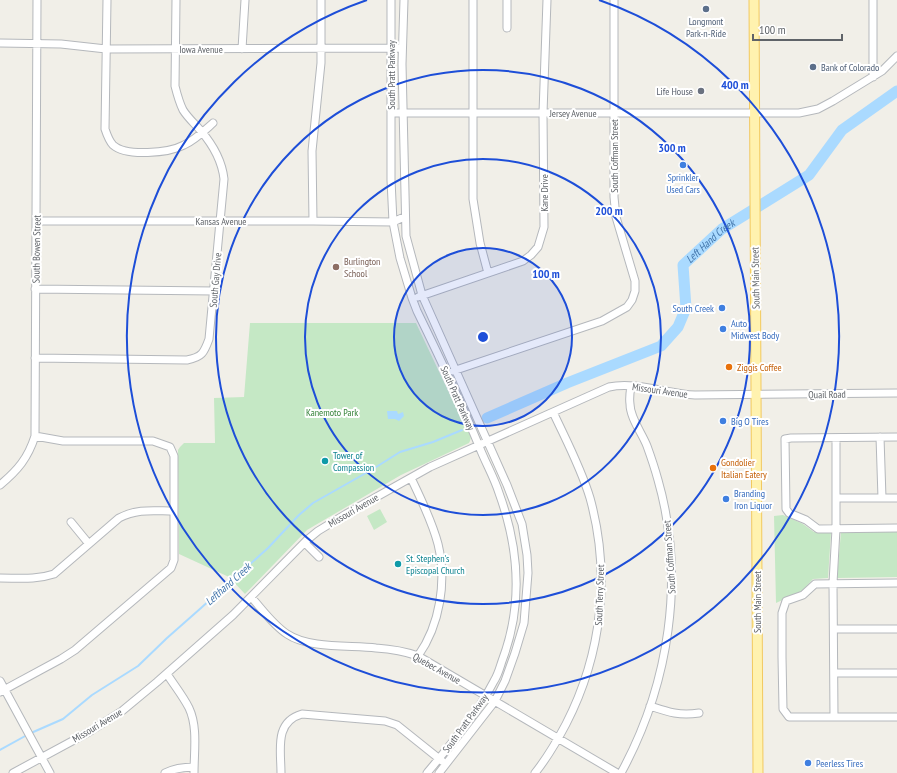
<svg xmlns="http://www.w3.org/2000/svg" width="897" height="773" viewBox="0 0 897 773" font-family="'PT Sans Narrow',sans-serif">
<style>
.green{fill:#c5e8c5}
.water{fill:#aadaff}
.lines{fill:none;stroke-linecap:round;stroke-linejoin:round}
.stream{stroke:#aadaff;stroke-width:2}
.river{stroke:#aadaff;stroke-width:11}
.minor-casing{stroke:#b5b8bc;stroke-width:9}
.major-casing{stroke:#f2c960;stroke-width:11}
.minor{stroke:#fff;stroke-width:7}
.major{stroke:#fff2af;stroke-width:9}
.ring{fill:none;stroke:#1d4ed8;stroke-width:2}
.service-dot{fill:#5c6f8a;stroke:#fff;stroke-width:1.5}
.worship-dot{fill:#6b7280;stroke:#fff;stroke-width:1.5}
.shop-dot{fill:#3f7fe0;stroke:#fff;stroke-width:1.5}
.education-dot{fill:#8d6e63;stroke:#fff;stroke-width:1.5}
.food-dot{fill:#e8710a;stroke:#fff;stroke-width:1.5}
.culture-dot{fill:#0f9aa8;stroke:#fff;stroke-width:1.5}
.labels{text-anchor:middle;stroke-width:4;stroke-linejoin:round;paint-order:stroke}
.service-label{font-size:10px;fill:#4e5e75;stroke:#fff}
.street-label{font-size:10px;fill:#5f6368;stroke:#fff}
.worship-label{font-size:10px;fill:#5b616d;stroke:#fff;text-anchor:end}
.shop-label{font-size:10px;fill:#366cbe;stroke:#fff;text-anchor:start}
.education-label{font-size:10px;fill:#785e54;stroke:#fff;text-anchor:start}
.food-label{font-size:10px;fill:#c56008;stroke:#fff;text-anchor:start}
.park-label{font-size:10px;fill:#348238;stroke:#fff}
.culture-label{font-size:10px;fill:#0d838f;stroke:#fff;text-anchor:start}
.water-label{font-size:11px;font-style:italic;fill:#4174aa;stroke:#fff}
.centre{fill:#1d4ed8;stroke:#fff;stroke-width:2}
.ring-label{font-size:12px;text-anchor:middle;font-weight:bold;fill:#1d4ed8;stroke:#fff;stroke-width:4;stroke-linejoin:round;paint-order:stroke}
</style>
<rect width="100%" height="100%" fill="#f1efe8"/>
<path class="green" d="M250 323H416L461 418C467 423 474 435 469 443L401 475 307 530 245 594 229 577 179 554 178 450 180 447 184 443H215L214 398 244 397Z
M380 509 387 522 374 530 367 516Z
M783 515 803 524 814 532H831L828 578 813 579 802 591 776 603 774 516Z
M841 532H897V577L837 578Z"/>
<path class="water" d="M387 411H397L398 414 403 412 404 416 399 421 395 419H388Z"/>
<g class="lines">
<path class="stream" d="M31 733 63 719 92 695 138 666 167 638 201 608 268 548 299 515 313 503 373 469 400 452 433 442 462 430
M0 750 27 735"/>
<path class="river" id="s1" d="M487 418 567 383 661 346 678 327 686 308 683 265 722 229 809 175 842 130 897 91"/>
<g class="minor-casing">
<path id="minor" d="M107 0 105 129C107 135 109 141 113 145 126 157 169 153 184 145 195 140 204 131 213 123
M391 0V180L393 222 400 258 412 298 417 311C439 356 460 400 479 446 485 462 494 477 499 493 519 548 523 606 502 661 500 667 498 675 494 681 477 714 451 744 427 773
M404 0 402 64 406 236 422 295 507 485 522 524 527 555 528 573 524 623 515 653 505 681 495 701 439 773
M473 0V199L480 243 488 273
M873 0V77
M507 28V0
M0 43 61 44 106 49 402 48
M242 49 245 0
M391 113H799L818 109 833 101 882 71 897 56
M36 221H313L393 222 404 217
M313 221 312 151 321 63V0
M35 289 214 291
M418 297 523 261 531 255 538 247 544 227 543 113 547 0
M35 358 187 360C202 357 204 353 209 339L224 179C222 161 213 145 201 131 195 124 188 118 183 110 179 102 177 94 175 86L176 0
M453 371 602 321 627 307 632 300 635 291V281L616 217 614 197V0
M880 437 882 498
M897 437 791 438 785 439 786 509 789 513 806 520 818 529 897 528
M411 478C421 499 432 521 438 544 447 581 440 625 418 656
M0 485C18 470 28 458 35 436L37 0
M836 498H897
M71 522 89 544
M305 543 319 557
M0 578C19 578 36 580 54 574L119 518C138 508 154 511 174 511
M897 583 815 584 803 595 786 601 782 613V657L783 709 789 717H897
M251 597C262 609 273 625 287 634 309 649 351 645 376 648 391 649 404 651 418 656L617 773
M834 629H897
M834 673H897
M167 674C174 685 183 696 189 708 198 727 194 752 194 773
M0 681 50 773
M0 692 61 659 75 650 171 568 174 560V456L170 447 153 441H63L35 436
M650 706C668 712 679 716 699 713
M834 717 833 583 836 529V438
M13 773 89 732 122 711 157 682 233 615 307 540 318 531 346 514 430 467 609 387C635 381 668 394 695 395L897 393
M165 773C175 768 184 767 194 767
M281 773C281 750 274 722 302 714L385 721 397 725 442 761
M535 773C547 758 557 741 566 724 602 654 611 574 590 498 581 468 566 440 553 412
M621 773C669 685 686 578 658 480 655 469 651 457 647 446 642 433 630 418 630 404 629 398 630 392 631 386"/>
</g>
<g class="major-casing">
<path id="major" d="M754 0 758 773"/>
</g>
<use href="#minor" class="minor"/>
<use href="#major" class="major"/>
</g>
<circle cx="483" cy="337" r="89" fill="#1d4ed8" fill-opacity=".12"/>
<g class="ring">
<circle cx="483" cy="337" r="89"/>
<circle cx="483" cy="337" r="178"/>
<circle cx="483" cy="337" r="267"/>
<path d="M599 0A356 356 0 1 1 367 0"/>
</g>
<g class="service-dot">
<circle cx="706" cy="9" r="4"/>
<circle cx="813" cy="67" r="4"/>
</g>
<circle class="worship-dot" cx="701" cy="91" r="4"/>
<g class="shop-dot">
<circle cx="683" cy="165" r="4"/>
<circle cx="722" cy="308" r="4"/>
<circle cx="723" cy="329" r="4"/>
<circle cx="723" cy="421" r="4"/>
<circle cx="726" cy="499" r="4"/>
<circle cx="808" cy="763" r="4"/>
</g>
<circle class="education-dot" cx="336" cy="267" r="4"/>
<g class="food-dot">
<circle cx="729" cy="367" r="4"/>
<circle cx="713" cy="468" r="4"/>
</g>
<g class="culture-dot">
<circle cx="325" cy="461" r="4"/>
<circle cx="398" cy="564" r="4"/>
</g>
<g class="labels">
<g class="service-label">
<text x="706" y="25">Longmont<tspan x="706" dy="12">Park-n-Ride</tspan></text>
<text x="821" y="71" text-anchor="start">Bank of Colorado</text>
</g>
<g class="street-label">
<text x="201" y="53">Iowa Avenue</text>
<text transform="translate(391 75) rotate(-90)" y="4">South Pratt Parkway</text>
<text x="573" y="117">Jersey Avenue</text>
<text transform="translate(614 156) rotate(-90)" y="4">South Coffman Street</text>
<text transform="translate(544 193) rotate(-90)" y="4">Kane Drive</text>
<text x="221" y="225">Kansas Avenue</text>
<text transform="translate(36 249) rotate(-89)" y="4">South Bowen Street</text>
<text transform="translate(755 278) rotate(-91)" y="4">South Main Street</text>
<text transform="translate(215 280) rotate(-85)" y="4">South Gay Drive</text>
<text transform="translate(660 390) rotate(8)" y="4">Missouri Avenue</text>
<text transform="translate(827 394) rotate(-1)" y="4">Quail Road</text>
<text transform="translate(458 398) rotate(66)" y="4">South Pratt Parkway</text>
<text transform="translate(353 510) rotate(-30)" y="4">Missouri Avenue</text>
<text transform="translate(669 557) rotate(-94)" y="4">South Coffman Street</text>
<text transform="translate(599 595) rotate(-88)" y="4">South Terry Street</text>
<text transform="translate(757 602) rotate(-90)" y="4">South Main Street</text>
<text transform="translate(437 668) rotate(29)" y="4">Quebec Avenue</text>
<text transform="translate(465 723) rotate(-54)" y="4">South Pratt Parkway</text>
<text transform="translate(97 725) rotate(-31)" y="4">Missouri Avenue</text>
</g>
<g class="worship-label">
<text x="693" y="95">Life House</text>
</g>
<g class="shop-label">
<text x="683" y="181" text-anchor="middle">Sprinkler<tspan x="683" dy="12">Used Cars</tspan></text>
<text x="714" y="312" text-anchor="end">South Creek</text>
<text x="731" y="327">Auto<tspan x="731" dy="12">Midwest Body</tspan></text>
<text x="731" y="425">Big O Tires</text>
<text x="734" y="497">Branding<tspan x="734" dy="12">Iron Liquor</tspan></text>
<text x="816" y="767">Peerless Tires</text>
</g>
<g class="education-label">
<text x="344" y="265">Burlington<tspan x="344" dy="12">School</tspan></text>
</g>
<g class="food-label">
<text x="737" y="371">Ziggis Coffee</text>
<text x="721" y="466">Gondolier<tspan x="721" dy="12">Italian Eatery</tspan></text>
</g>
<g class="park-label">
<text x="332" y="416">Kanemoto Park</text>
</g>
<g class="culture-label">
<text x="333" y="459">Tower of<tspan x="333" dy="12">Compassion</tspan></text>
<text x="406" y="562">St. Stephen's<tspan x="406" dy="12">Episcopal Church</tspan></text>
</g>
<g class="water-label">
<text dy="4" stroke="none"><textPath href="#s1" startOffset="314">Left Hand Creek</textPath></text>
<text transform="translate(228 584) rotate(-42)" y="4">Lefthand Creek</text>
</g>
</g>
<circle cx="483" cy="337" r="6" class="centre"/>
<g class="ring-label">
<text x="735" y="89">400 m</text>
<text x="672" y="152">300 m</text>
<text x="609" y="215">200 m</text>
<text x="546" y="278">100 m</text>
</g>
<path d="M753 34v6h89v-6" fill="none" stroke="#5f6368" stroke-width="2"/>
<text x="759" y="34" font-size="12" fill="#5f6368" stroke="#ffffff" stroke-width="3" paint-order="stroke">100 m</text>
</svg>
